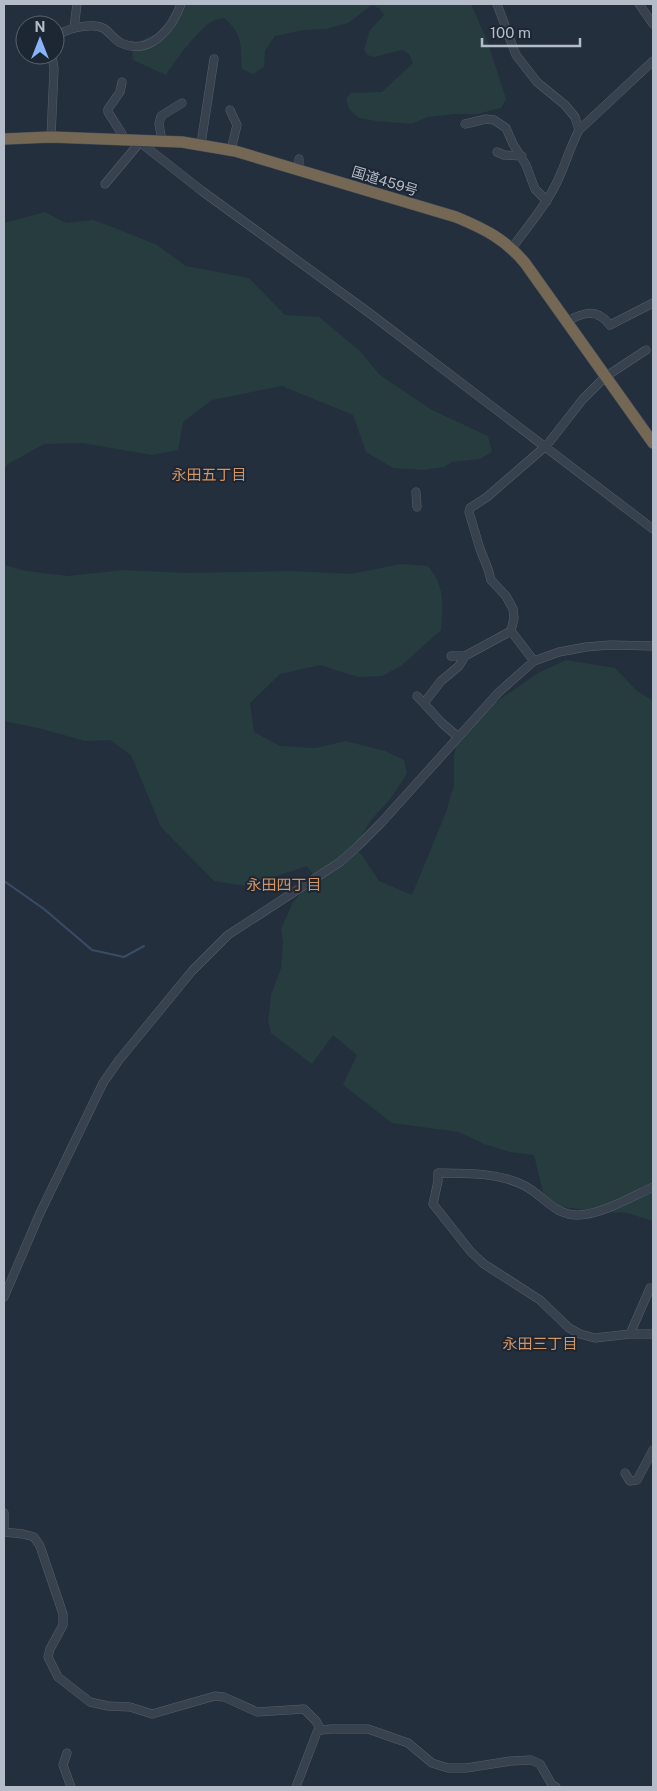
<svg xmlns="http://www.w3.org/2000/svg" width="657" height="1791" viewBox="0 0 657 1791" font-family="'Public Sans','Noto Sans JP',sans-serif">
<style>
.green{fill:#263c3f}
.lines{fill:none;stroke-linecap:round;stroke-linejoin:round}
.stream{stroke:#394c67;stroke-width:2}
.minor-casing{stroke:#565f6c;stroke-width:9}
.highway-casing{stroke:#434c59;stroke-width:12}
.minor{stroke:#38414e;stroke-width:8}
.highway{stroke:#746855;stroke-width:11}
.labels{text-anchor:middle;stroke-width:4;stroke-linejoin:round;paint-order:stroke}
.street-label{font-size:14px;fill:#b4bcc9;stroke:#1d2633}
.neighbourhood-label{font-size:15px;fill:#d59563;stroke:#1d2633}
</style>
<rect width="100%" height="100%" fill="#242f3e"/>
<path class="green" d="M184 4H471L487 40 506 99 501 108 478 114H455L428 117 411 124 376 121 359 118 349 109 346 98 351 93 382 92 413 63 409 54 402 50 374 57 367 55 364 49 370 30 384 15 380 9 372 5 348 23 326 29 304 30 275 36 265 51 264 67 253 74 242 69C240 45 244 35 224 18 221 19 216 19 213 21 200 27 174 62 166 75L133 60 132 45 166 29Z
M45 212 66 223 93 220 115 228 157 245 186 266 249 278 285 315 319 317 360 351 380 375 432 410 488 436 492 452 480 459 452 462 444 467 424 470 393 468 366 452 353 415 282 386 212 400 183 422 178 450 152 455 82 443 44 444 8 464 4 469V223Z
M401 564 428 566C445 586 443 605 441 630L401 666 382 676 358 677 320 665 280 674 250 703 254 732 280 746 315 748 346 741 385 751 404 760 407 774 391 798 371 820 354 848 362 855 379 881 412 895 446 812 454 785V756L458 737 488 708 538 673 566 660 615 668 636 690 653 701V1221L627 1213 603 1212 555 1206 544 1196 534 1155 510 1152 484 1144 459 1132 392 1123 343 1085 357 1055 333 1035 312 1064 271 1033 268 1022 271 995 281 968 283 942 281 929 292 904 314 876 307 866 246 886 214 881 161 827 131 755 110 740 85 741 42 729 4 721V565L26 571 68 576 123 570 185 573 293 571 351 574Z"/>
<g class="lines">
<path class="stream" d="M4 881 44 909 92 950 124 957 144 946"/>
<g class="minor-casing">
<path id="minor" d="M497 4 516 55 537 82 565 105 575 117 579 130
M639 4 653 24
M74 28 77 4
M55 38C63 29 91 22 103 28 110 32 113 39 121 43 150 56 172 29 181 4
M122 82 120 92 108 109V112L122 134V139
M230 110 237 125 231 150
M465 124 486 119 494 120 506 128 513 144 526 165 535 189 547 201
M51 137 54 69 52 55
M137 140 202 191 368 312 653 529
M162 141 159 124 161 116 182 103
M201 144 214 59
M497 152 504 155 522 156
M299 171V159
M105 184 136 147 137 140
M512 248C527 227 545 207 556 184 565 166 570 147 579 130L653 61
M566 322C583 312 597 308 610 325L653 303
M416 492 417 507
M451 656H465
M534 661 511 631 514 618 513 609 506 596 491 580 488 569 480 549 469 512 470 508 487 497 547 445 583 399 605 377 646 350
M417 696 442 723 458 737
M424 703 441 681 459 666 465 656 511 631
M653 1187C633 1196 601 1215 578 1215 554 1215 544 1196 525 1186 501 1173 468 1173 441 1173H438V1181L433 1204 471 1252 484 1264 540 1300 569 1328 580 1334 595 1338 630 1334H653
M4 1297 40 1213 103 1083 119 1060 192 971 228 935 340 862 359 845 381 823 499 692 534 661 559 652 586 647 610 645 653 646
M630 1334 650 1288
M625 1473 630 1481 637 1480 653 1450
M4 1513V1532
M4 1532 23 1534 34 1537 40 1546 63 1614V1625L50 1649 48 1657 58 1677 90 1702 108 1706 130 1707 152 1714 215 1696 224 1697 257 1712 304 1709 316 1721 321 1730
M67 1753 63 1765 71 1787
M296 1787 317 1732 321 1730 331 1729H368L408 1743 432 1763 448 1768H466L511 1761 531 1760 540 1764 552 1785 556 1787"/>
</g>
<g class="highway-casing">
<path id="highway" d="M4 139 51 137 182 142 235 151 456 217C485 229 505 239 525 263L653 443"/>
</g>
<use href="#minor" class="minor"/>
<use href="#highway" class="highway"/>
</g>
<g class="labels">
<g class="street-label">
<text transform="translate(385 181) rotate(17)" y="5">国道459号</text>
</g>
<g class="neighbourhood-label">
<text x="209" y="480">永田五丁目</text>
<text x="284" y="890">永田四丁目</text>
<text x="540" y="1349">永田三丁目</text>
</g>
</g>
<rect width="657" height="1791" fill="none" stroke="#b4bcc9" stroke-width="10"/>
<g transform="translate(40 40)"><circle r="24" fill="#1d2633" stroke="#59626f"/>
<path d="M0-4L9 19L0 12L-9 19Z" fill="#8ab4f8"/>
<text y="-8" font-size="14" font-weight="bold" text-anchor="middle" fill="#b4bcc9">N</text>
</g>
<path d="M482 38v8h98v-8" fill="none" stroke="#b4bcc9" stroke-width="2.5"/>
<text x="490" y="38" font-size="15" fill="#b4bcc9" stroke="#1d2633" stroke-width="4" paint-order="stroke">100 m</text>
</svg>
